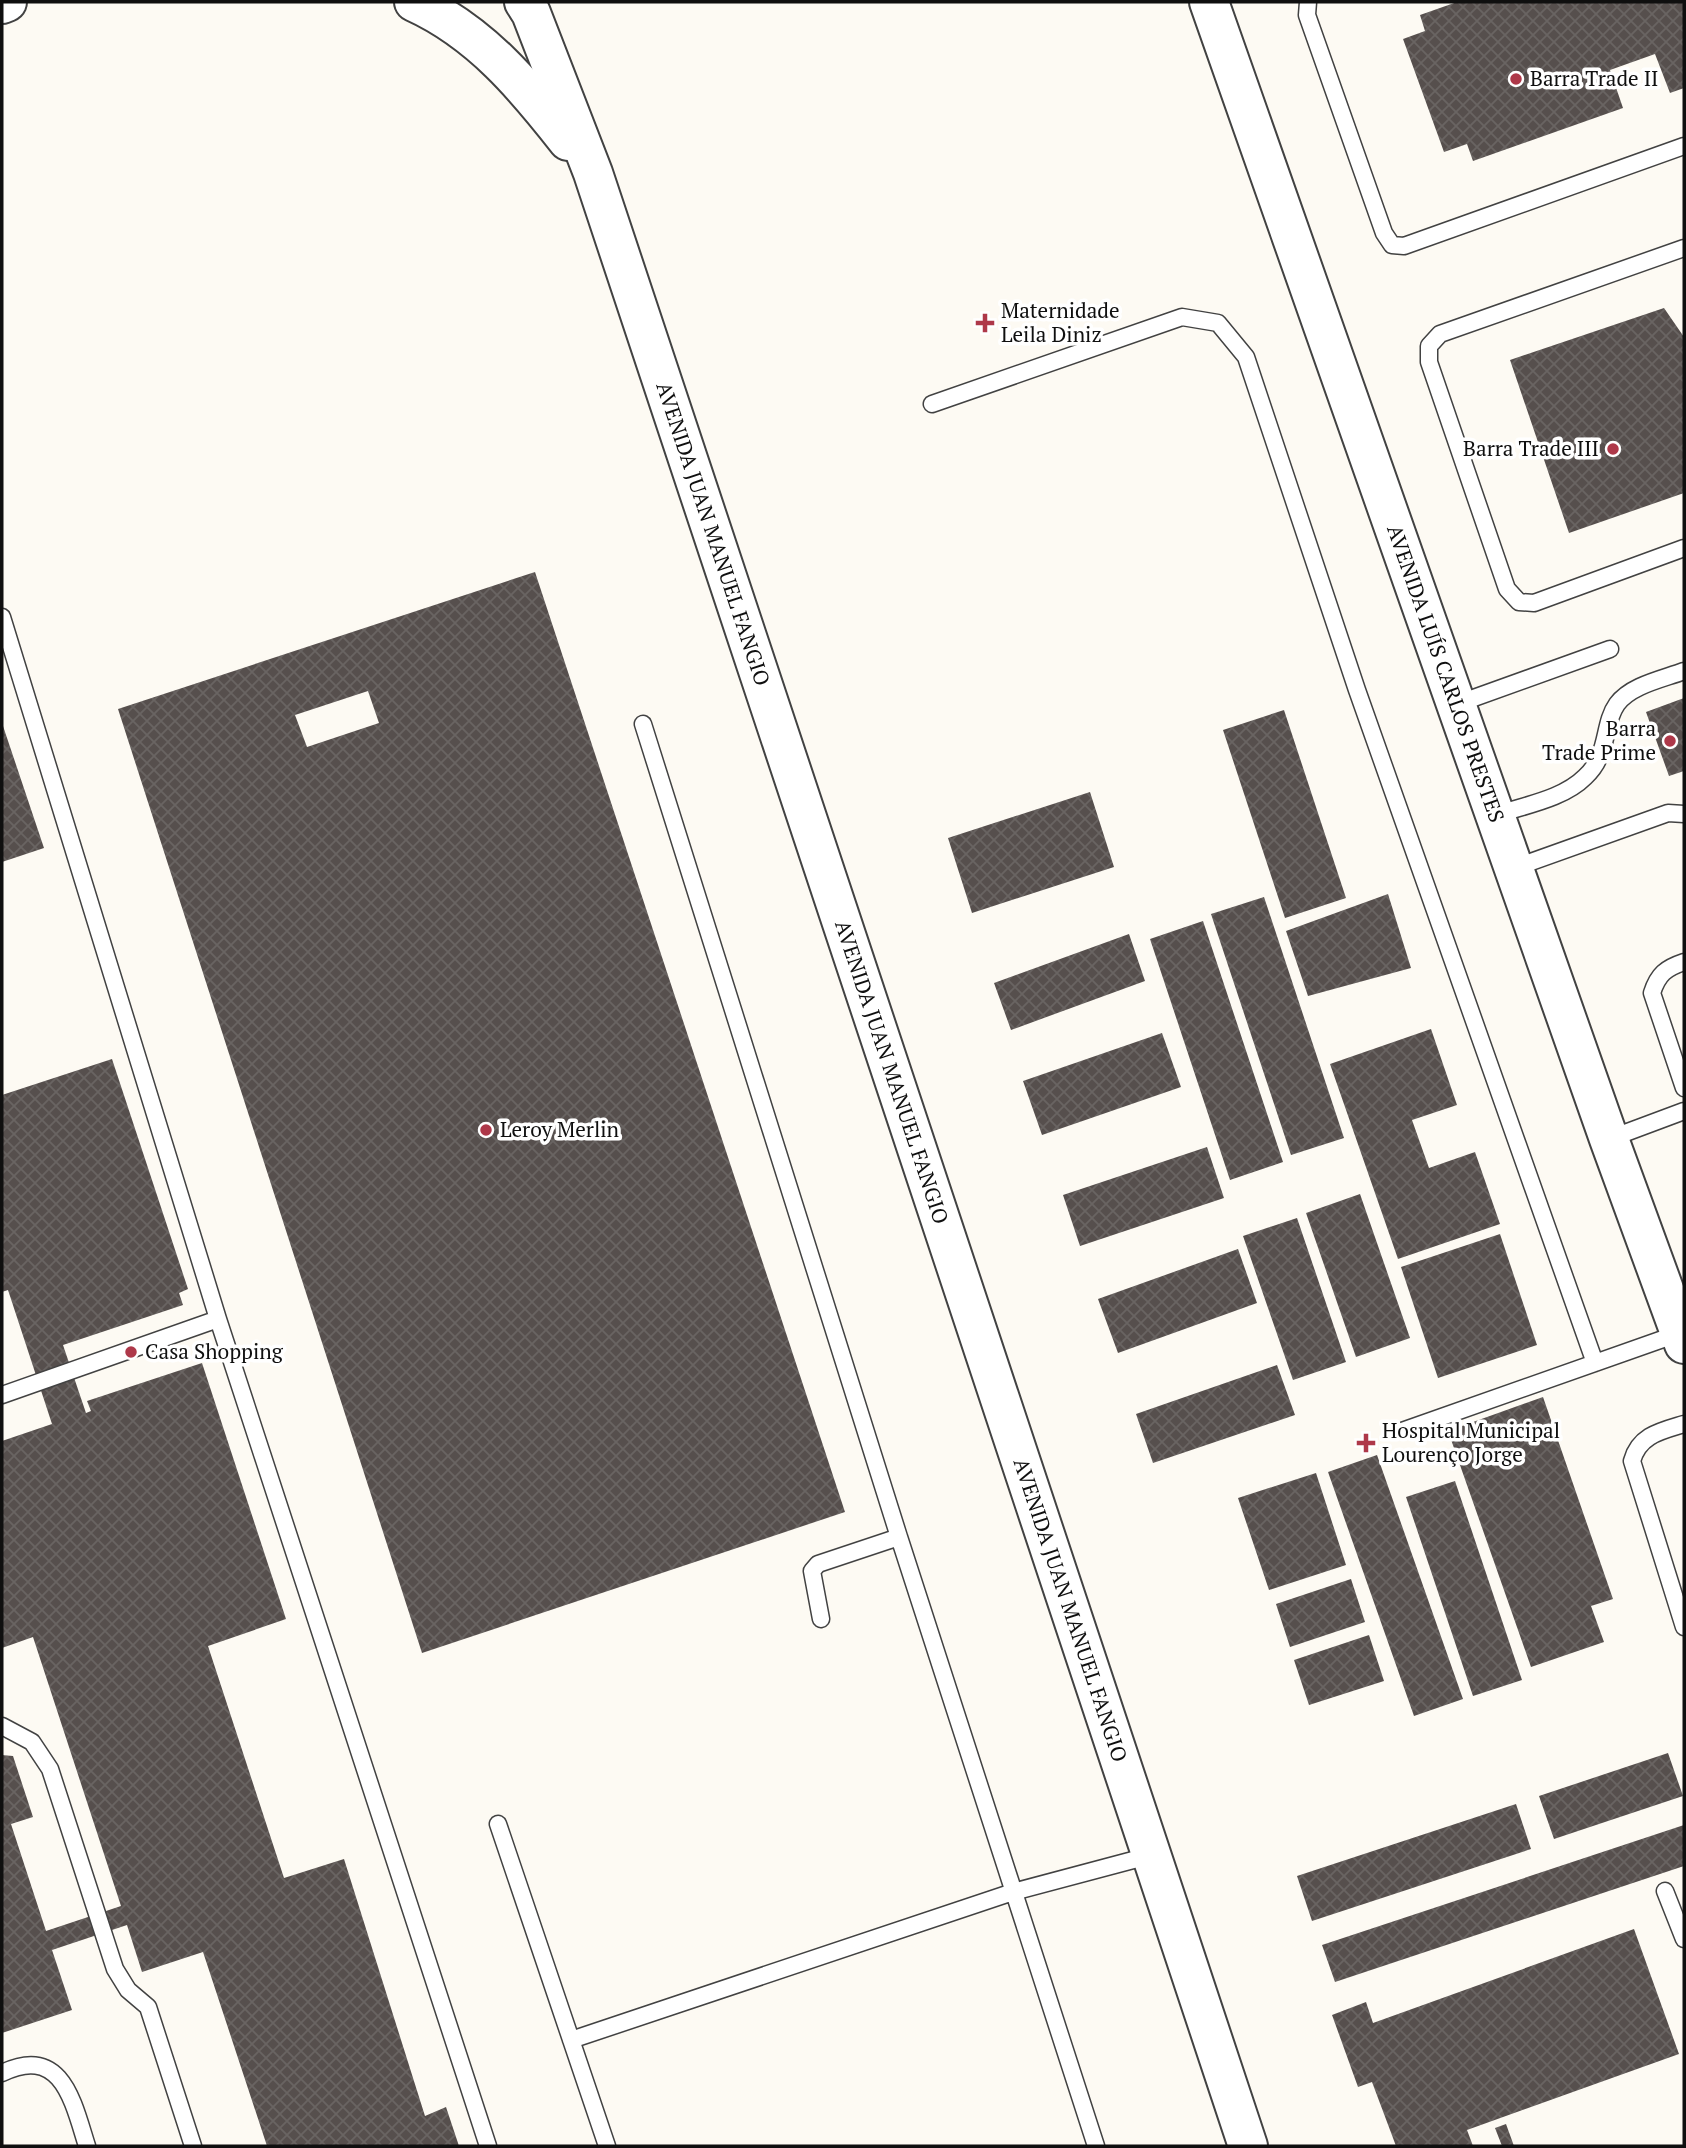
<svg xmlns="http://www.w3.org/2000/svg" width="1686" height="2148" viewBox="0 0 1686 2148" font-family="'PT Serif',serif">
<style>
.building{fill:url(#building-cross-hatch);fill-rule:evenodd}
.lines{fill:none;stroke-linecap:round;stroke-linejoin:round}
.service-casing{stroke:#424242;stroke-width:19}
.tertiary-casing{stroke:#424242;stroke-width:42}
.service{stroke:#fff;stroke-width:16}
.tertiary{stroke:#fff;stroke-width:38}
.poi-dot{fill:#ae3849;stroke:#fff;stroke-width:2.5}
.labels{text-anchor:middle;stroke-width:7;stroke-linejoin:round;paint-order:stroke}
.poi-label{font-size:21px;fill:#0f0f0f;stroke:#fff;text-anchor:start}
.street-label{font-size:21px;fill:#0f0f0f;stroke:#fff}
</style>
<defs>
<pattern id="building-cross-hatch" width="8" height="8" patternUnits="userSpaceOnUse" patternTransform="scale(1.75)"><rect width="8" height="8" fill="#564f4d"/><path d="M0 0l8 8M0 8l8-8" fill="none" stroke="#696462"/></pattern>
</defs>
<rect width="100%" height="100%" fill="#fdfaf3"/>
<path class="building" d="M1457 2H1684V88L1670 93 1655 54 1610 70 1623 108 1473 161 1467 144 1444 152 1403 39 1425 31 1420 15Z
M1664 308 1684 337V493L1569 533 1510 360Z
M535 572 845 1512 422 1653 118 709ZM368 691 379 723 307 747 295 715Z
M1684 698V771L1669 776 1646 712Z
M1284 710 1346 898 1285 918 1223 730Z
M2 723 44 848 2 862Z
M1090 792 1114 867 972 913 948 838Z
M1388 894 1411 968 1308 996 1286 931Z
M1264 897 1344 1138 1291 1155 1211 914Z
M1203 921 1283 1162 1230 1180 1150 939Z
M1129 934 1145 981 1011 1030 994 983Z
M1431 1029 1457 1105 1412 1120 1429 1168 1475 1152 1500 1224 1398 1259 1330 1064Z
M1162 1033 1181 1087 1042 1135 1023 1081Z
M112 1059 188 1289 179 1293 183 1305 63 1345 86 1413 91 1411 87 1401 202 1363 286 1619 208 1646 284 1878 344 1859 425 2116 446 2107 459 2146H267L203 1952 142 1972 127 1925 52 1950 72 2010 2 2033V1755L13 1756 33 1817 11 1824 46 1931 121 1906 33 1637 2 1648V1441L52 1424 8 1290 2 1292V1095Z
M1207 1147 1224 1198 1080 1246 1063 1195Z
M1360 1194 1410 1338 1356 1357 1306 1213Z
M1297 1218 1346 1362 1293 1380 1243 1236Z
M1500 1234 1537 1345 1438 1378 1401 1267Z
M1238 1249 1257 1303 1118 1353 1098 1299Z
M1277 1365 1295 1415 1153 1463 1136 1414Z
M1543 1397 1613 1599 1591 1606 1604 1642 1531 1667 1448 1431Z
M1377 1455 1463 1699 1414 1716 1328 1472Z
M1316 1473 1346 1565 1269 1590 1238 1498Z
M1455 1481 1522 1680 1473 1696 1406 1497Z
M1351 1579 1365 1622 1290 1647 1276 1604Z
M1369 1635 1384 1681 1309 1705 1294 1660Z
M1668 1753 1683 1796 1554 1839 1539 1796Z
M1516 1804 1531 1849 1312 1921 1297 1876Z
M1684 1825V1866L1335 1982 1322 1945Z
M1634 1929 1679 2054 1467 2130 1473 2146H1396L1372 2082 1358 2087 1332 2015 1366 2002 1373 2023Z
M1506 2124 1514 2146H1502L1495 2128Z"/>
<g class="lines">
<g class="service-casing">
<path id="service" d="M1308 2 1307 15 1384 233 1392 245 1404 246 1684 146
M1684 248 1440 334 1429 346V362L1507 589 1519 602 1534 603 1684 548
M932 404 1182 317 1218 323 1246 357 1357 690 1595 1363
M2 617 218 1319 488 2146
M1457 704 1610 649
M643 724 899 1537
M1496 815C1525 805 1563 799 1585 777 1610 754 1602 725 1617 704 1631 685 1663 679 1684 671
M1514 868 1668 813 1684 814
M1684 962C1666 968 1658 974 1652 993L1684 1088
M1609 1139 1684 1111
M2 1395 218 1319
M1684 1424C1661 1431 1639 1435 1632 1461L1684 1627
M1402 1431 1680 1333
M821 1619 812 1571 818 1564 899 1537 1096 2146
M2 1726 32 1742 50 1769 115 1969 128 1990 148 2007 193 2146
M498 1824 607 2146
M1665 1891 1684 1939
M571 2040 1013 1892 1152 1855
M2 2073C62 2044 73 2102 87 2146"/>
</g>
<g class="tertiary-casing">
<g id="tertiary">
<path d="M414 2C480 32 525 86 568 141"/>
<path id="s1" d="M524 2 531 13 593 173 1248 2146"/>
<path id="s2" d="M1209 2 1609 1139 1684 1344"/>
<path d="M2 4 7 2"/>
</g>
</g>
<use href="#service" class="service"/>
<use href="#tertiary" class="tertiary"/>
</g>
<g class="poi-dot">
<circle cx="1516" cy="79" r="7"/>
<path d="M981.5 312.5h7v7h7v7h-7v7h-7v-7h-7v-7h7z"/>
<circle cx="1613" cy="449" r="7"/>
<circle cx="1670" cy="741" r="7"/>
<circle cx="486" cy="1130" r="7"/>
<circle cx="131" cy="1352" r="7"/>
<path d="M1362.5 1432.5h7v7h7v7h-7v7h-7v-7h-7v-7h7z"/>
</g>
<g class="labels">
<g class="poi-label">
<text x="1530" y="86">Barra Trade II</text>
<text x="1001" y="318">Maternidade<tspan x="1001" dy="24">Leila Diniz</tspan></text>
<text x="1599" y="456" text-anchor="end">Barra Trade III</text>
<text x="1656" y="736" text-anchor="end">Barra<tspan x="1656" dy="24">Trade Prime</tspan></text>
<text x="500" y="1137">Leroy Merlin</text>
<text x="145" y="1359">Casa Shopping</text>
<text x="1382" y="1438">Hospital Municipal<tspan x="1382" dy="24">Lourenço Jorge</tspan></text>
</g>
<g class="street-label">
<text dy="7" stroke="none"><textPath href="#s1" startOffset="565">AVENIDA JUAN MANUEL FANGIO</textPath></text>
<text dy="7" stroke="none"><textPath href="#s2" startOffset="712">AVENIDA LUÍS CARLOS PRESTES</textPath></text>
<text dy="7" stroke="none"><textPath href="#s1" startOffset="1132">AVENIDA JUAN MANUEL FANGIO</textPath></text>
<text dy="7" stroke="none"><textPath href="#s1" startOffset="1699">AVENIDA JUAN MANUEL FANGIO</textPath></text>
</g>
</g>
<rect width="1686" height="2148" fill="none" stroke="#0f0f0f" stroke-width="7"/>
</svg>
